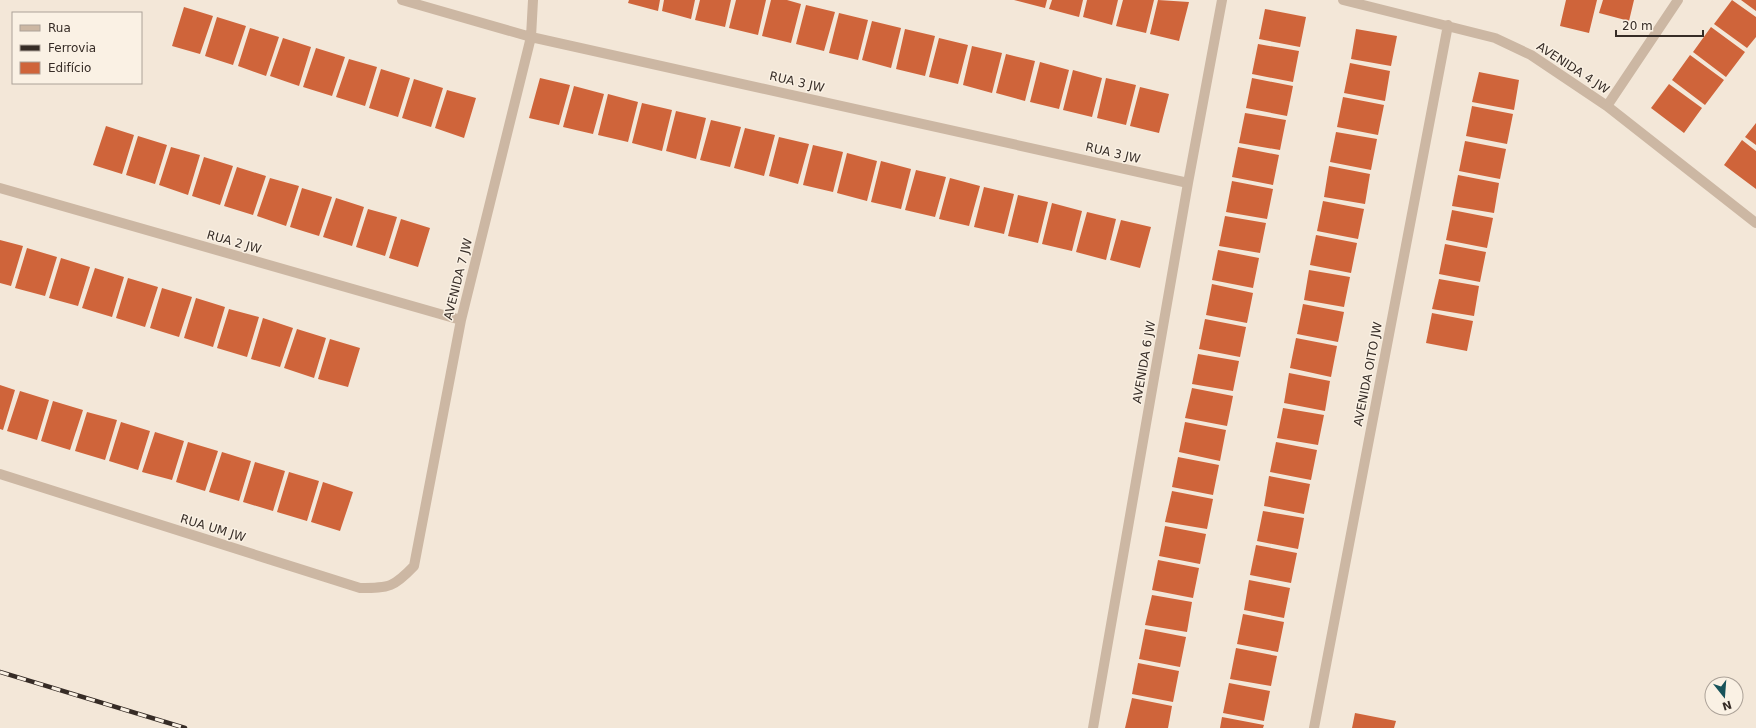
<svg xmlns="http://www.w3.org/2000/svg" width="1756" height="728" viewBox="0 0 1756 728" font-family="'DejaVu Sans',sans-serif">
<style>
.building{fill:#cf643a}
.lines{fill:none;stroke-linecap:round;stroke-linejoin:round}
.minor{stroke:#ccb7a3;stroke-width:10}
.rail-casing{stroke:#362c26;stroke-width:4.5}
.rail{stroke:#faf1e4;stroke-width:3;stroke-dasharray:9;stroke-linecap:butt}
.labels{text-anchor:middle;stroke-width:3;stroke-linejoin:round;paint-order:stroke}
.street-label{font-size:12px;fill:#362c26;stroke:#faf1e4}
</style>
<rect width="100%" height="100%" fill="#f3e7d8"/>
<path class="building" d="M629 0H660L658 11 628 3Z
M664 0H695L691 19 662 11Z
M700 0H731L725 27 695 20Z
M736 0H766L758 35 729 28Z
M771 0H787L801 4 791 43 762 36Z
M1014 0H1047L1045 8Z
M1052 0H1083L1079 17 1049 9Z
M1087 0H1118L1112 25 1083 17Z
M1123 0H1154L1146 33 1116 26Z
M1158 0 1189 2 1179 41 1150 34Z
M1566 0H1597L1589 33 1560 26Z
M1603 0H1634L1629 21 1599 13Z
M1732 0 1756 17V37L1747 48 1714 24Z
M1741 0H1756V11Z
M806 5 835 12 824 51 796 44Z
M184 7 213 16 200 54 172 46Z
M1265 9 1306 17 1300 47 1259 39Z
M839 13 868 20 858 60 829 53Z
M217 17 246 26 233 65 205 56Z
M872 21 901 28 891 68 862 60Z
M1711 27 1745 52 1726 77 1693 52Z
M250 28 279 37 266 76 238 66Z
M905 29 935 36 925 76 896 69Z
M1356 29 1397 36 1391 66 1351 59Z
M283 38 311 47 299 86 270 76Z
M939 38 968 45 958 84 929 77Z
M1258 44 1299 51 1293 82 1252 74Z
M972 46 1002 53 992 93 963 85Z
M316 48 345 57 332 96 303 87Z
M1006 54 1035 61 1025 101 996 93Z
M1690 55 1724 80 1705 105 1672 80Z
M349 59 377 67 365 106 336 97Z
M1040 62 1069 70 1059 109 1030 102Z
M1350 63 1390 71 1385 101 1344 93Z
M381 69 410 78 398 117 369 108Z
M1073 70 1102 78 1092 117 1063 110Z
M1479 72 1519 80 1514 110 1472 102Z
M540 78 570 85 559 125 529 118Z
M1106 78 1136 85 1126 125 1097 118Z
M1252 78 1293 86 1287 116 1246 108Z
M414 79 443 88 431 127 402 118Z
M1669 84 1702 108 1684 133 1651 108Z
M574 86 604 94 593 134 563 127Z
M1140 87 1169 94 1159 133 1130 126Z
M447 90 476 98 464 138 435 128Z
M608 94 638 102 628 142 598 135Z
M1343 97 1384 105 1378 135 1337 127Z
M642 103 672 110 662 151 632 143Z
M1472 106 1513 114 1507 144 1466 136Z
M676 111 706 118 696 159 666 151Z
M1245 113 1286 120 1280 150 1239 143Z
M711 120 741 127 730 167 700 160Z
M1756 123V145L1745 137Z
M106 126 134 135 122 174 93 165Z
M745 128 775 135 764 176 734 168Z
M1336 132 1377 139 1371 170 1330 162Z
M138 136 167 145 155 184 126 175Z
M779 137 809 144 798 184 769 176Z
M1742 140 1756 151V189L1724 165Z
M1465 141 1506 149 1500 179 1459 171Z
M813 145 843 152 833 192 803 185Z
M171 147 200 155 188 195 159 185Z
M1238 147 1279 155 1273 185 1232 177Z
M847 153 877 161 867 201 837 193Z
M204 157 233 166 220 205 192 196Z
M881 161 911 169 901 209 871 202Z
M1329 166 1370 174 1365 204 1324 197Z
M237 167 266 176 253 215 224 206Z
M916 170 946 177 935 217 905 210Z
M1458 175 1499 183 1494 213 1452 206Z
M270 178 299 186 286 226 257 216Z
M950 178 980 186 969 226 939 219Z
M1232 181 1273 189 1267 219 1226 212Z
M984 187 1014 194 1004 234 974 227Z
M302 188 332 197 319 236 290 227Z
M1018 195 1048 202 1038 243 1008 236Z
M336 198 364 207 352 246 323 237Z
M1323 201 1364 209 1358 239 1317 231Z
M1052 203 1082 211 1072 251 1042 244Z
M368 209 397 217 385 256 356 247Z
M1452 210 1493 218 1487 248 1446 240Z
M1087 212 1116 219 1106 260 1076 252Z
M1225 216 1266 223 1260 253 1219 246Z
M401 219 430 228 418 267 389 258Z
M1121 220 1151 227 1140 268 1110 260Z
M1316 235 1357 243 1351 273 1310 265Z
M0 240 23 246 11 286 0 283Z
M1445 244 1486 252 1480 282 1439 274Z
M27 248 57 257 45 296 15 288Z
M1218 250 1259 258 1253 288 1212 280Z
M61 258 90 267 78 306 49 298Z
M95 268 124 277 112 317 82 308Z
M1309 270 1350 277 1344 307 1304 300Z
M128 278 158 287 145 327 116 318Z
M1439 279 1479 286 1474 316 1432 309Z
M1212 284 1253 293 1247 323 1206 315Z
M162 288 192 297 179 337 150 328Z
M196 298 225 307 213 347 184 338Z
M1303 304 1344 312 1338 342 1297 334Z
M229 309 259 317 247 357 217 348Z
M1432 313 1473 321 1467 351 1426 343Z
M263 318 293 328 280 367 251 359Z
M1205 319 1246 327 1240 357 1199 349Z
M297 329 326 338 314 378 284 368Z
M1296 338 1337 346 1331 377 1290 368Z
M330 339 360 348 348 387 318 379Z
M1198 354 1239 361 1233 391 1192 384Z
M1289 373 1330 381 1325 411 1284 403Z
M0 385 15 390 3 430 0 429Z
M1192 388 1233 396 1227 426 1185 418Z
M20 391 49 400 37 440 7 431Z
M53 401 83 410 70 450 41 441Z
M1283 408 1324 415 1318 445 1277 438Z
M87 412 117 420 105 460 75 451Z
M121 422 150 431 138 470 109 461Z
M1185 422 1226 430 1220 461 1179 452Z
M155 432 184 441 172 480 142 472Z
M188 442 218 451 205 491 176 482Z
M1276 442 1317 450 1311 480 1270 472Z
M222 452 251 461 239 501 209 492Z
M1178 457 1219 465 1213 495 1172 487Z
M255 462 285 471 273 511 243 502Z
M289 472 319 481 307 521 277 512Z
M1269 476 1310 484 1304 514 1264 506Z
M323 482 353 492 340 531 311 522Z
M1172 491 1213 499 1207 529 1165 522Z
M1263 511 1304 518 1298 549 1257 541Z
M1165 526 1206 534 1200 564 1159 556Z
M1256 545 1297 553 1291 583 1250 575Z
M1158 560 1199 568 1193 598 1152 590Z
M1249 580 1290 588 1284 618 1244 610Z
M1152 595 1192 602 1187 632 1145 625Z
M1243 614 1284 622 1278 652 1237 644Z
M1145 629 1186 637 1180 667 1139 659Z
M1236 648 1277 656 1271 686 1230 679Z
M1138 663 1179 671 1173 702 1132 694Z
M1229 683 1270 691 1264 721 1223 713Z
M1132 698 1172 706 1168 728H1125Z
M1355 713 1396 721 1394 728H1352Z
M1222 717 1264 725 1263 728H1220Z"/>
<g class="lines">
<path class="minor" d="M402 0 531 37 1188 183
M1343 0 1495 38 1531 55 1607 106 1756 223
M1607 106 1678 0
M0 188 461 320
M0 474 360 588C390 588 394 587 414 566L461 320 531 37 533 0
M1093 728 1188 183 1222 0
M1314 728 1448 25"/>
<g class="rail-casing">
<path id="rail" d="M0 672 185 728"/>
</g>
<use href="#rail" class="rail"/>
</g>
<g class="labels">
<g class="street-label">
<text transform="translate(1573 68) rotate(33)" y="4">AVENIDA 4 JW</text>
<text transform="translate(797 82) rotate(13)" y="4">RUA 3 JW</text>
<text transform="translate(1113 153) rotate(13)" y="4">RUA 3 JW</text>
<text transform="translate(234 242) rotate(16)" y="4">RUA 2 JW</text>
<text transform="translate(458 279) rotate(-76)" y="4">AVENIDA 7 JW</text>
<text transform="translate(1144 362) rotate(-80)" y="4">AVENIDA 6 JW</text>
<text transform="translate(1368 374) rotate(-79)" y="4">AVENIDA OITO JW</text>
<text transform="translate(213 528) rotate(17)" y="4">RUA UM JW</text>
</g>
</g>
<rect x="12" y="12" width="130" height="72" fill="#faf1e4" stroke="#aca298"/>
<rect x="20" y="25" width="20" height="6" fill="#ccb7a3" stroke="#aca298"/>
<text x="48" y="32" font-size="12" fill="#362c26">Rua</text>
<rect x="20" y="45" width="20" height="6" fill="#362c26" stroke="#aca298"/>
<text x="48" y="52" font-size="12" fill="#362c26">Ferrovia</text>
<rect x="20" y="62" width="20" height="12" fill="#cf643a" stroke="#aca298"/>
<text x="48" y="72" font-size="12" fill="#362c26">Edifício</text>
<g transform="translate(1724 696) rotate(163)"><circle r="19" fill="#faf1e4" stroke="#aca298"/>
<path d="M0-3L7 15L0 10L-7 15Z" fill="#18535a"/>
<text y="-6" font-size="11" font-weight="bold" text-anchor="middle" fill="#362c26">N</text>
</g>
<path d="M1616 30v6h87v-6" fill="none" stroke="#362c26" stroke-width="2"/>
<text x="1622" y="30" font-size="12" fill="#362c26" stroke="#faf1e4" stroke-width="3" paint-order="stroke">20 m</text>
</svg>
